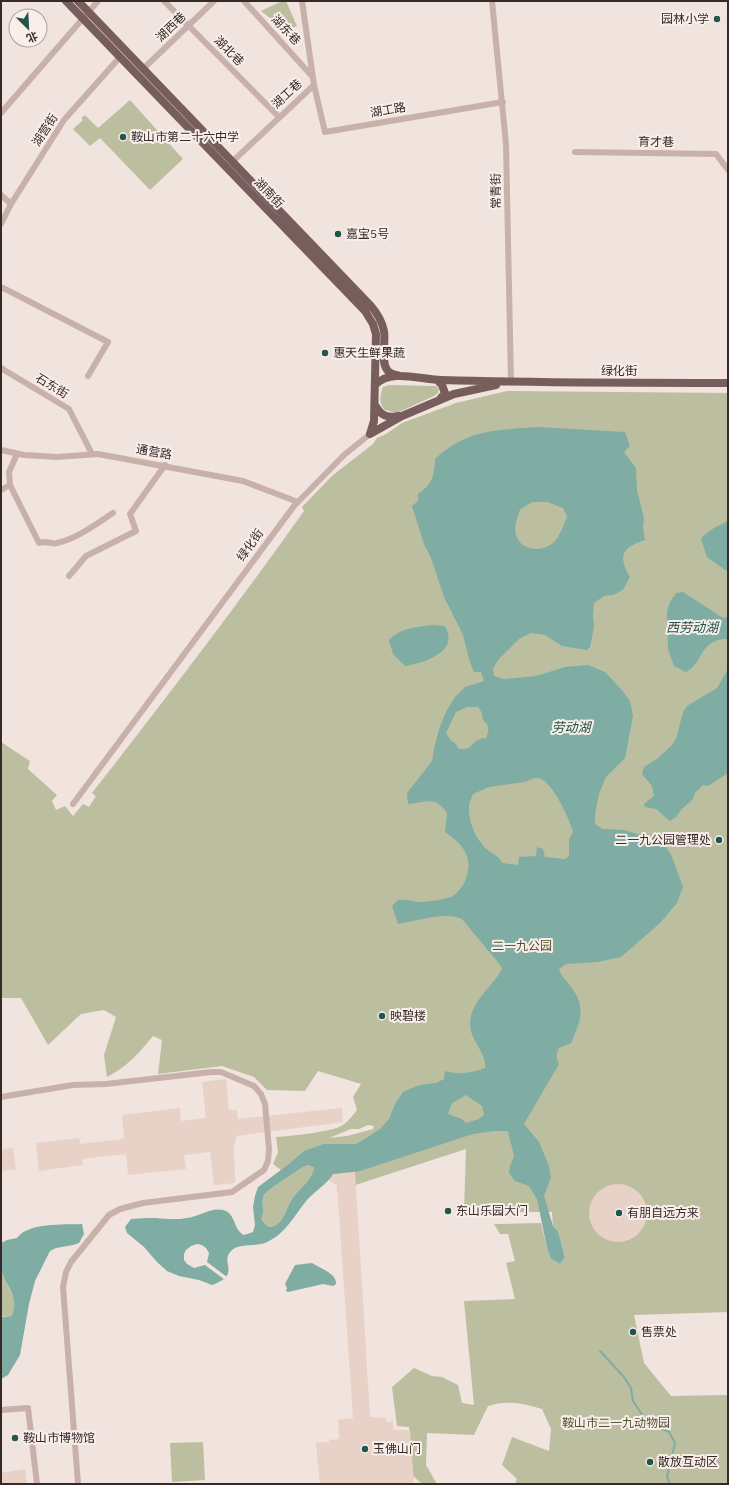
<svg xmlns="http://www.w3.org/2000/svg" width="729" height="1485" viewBox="0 0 729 1485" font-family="'IBM Plex Sans','Noto Sans SC',sans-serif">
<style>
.green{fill:#bcbf9f;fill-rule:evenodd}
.plaza{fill:#e8d1c6}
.water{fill:#7faca3;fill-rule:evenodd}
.pier{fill:#f1e3de}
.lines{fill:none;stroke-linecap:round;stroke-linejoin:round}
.stream{stroke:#7faca3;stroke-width:2}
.minor{stroke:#c8b1aa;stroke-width:6}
.major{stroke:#775e5c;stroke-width:8}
.poi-dot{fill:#22554c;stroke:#f9eeea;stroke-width:1.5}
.labels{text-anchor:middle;stroke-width:4;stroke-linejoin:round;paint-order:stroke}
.poi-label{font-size:12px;fill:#362a29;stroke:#f9eeea;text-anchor:start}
.street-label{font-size:12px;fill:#362a29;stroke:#f9eeea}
.park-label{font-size:12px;fill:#4e532f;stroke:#f9eeea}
.water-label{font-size:13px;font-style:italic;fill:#22554c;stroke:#f9eeea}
</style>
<rect width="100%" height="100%" fill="#f1e3de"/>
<path class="green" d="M282 1H286L297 26 286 30 261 11Z
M130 100 183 159 150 190 100 138 90 146 73 129 83 120 81 118 85 115 98 128Z
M389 385 436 386 439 389 438 393 434 396 397 413 385 410C378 404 380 395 383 387Z
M507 391 728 393V1312L634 1315 644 1363 671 1396 728 1395V1484H515L517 1479 502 1465 512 1437 549 1451 551 1429 542 1409C523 1403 507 1400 488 1406L474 1435 427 1433 426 1465 437 1484H422L413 1476 409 1427 397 1426 392 1387 414 1368 432 1376 442 1377 458 1385 462 1403 474 1405 464 1301 515 1299 506 1263 515 1261 508 1234H500L494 1224 541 1223 547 1248 551 1259 560 1264 565 1256 558 1231 553 1226 552 1212H464L466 1149 337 1191V1185L329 1180 315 1147 281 1170 273 1164 278 1152 276 1137C290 1136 331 1132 341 1126 348 1122 352 1116 357 1110L353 1097 361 1084 318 1071 305 1091 267 1090 254 1077 222 1066 158 1074 162 1040 153 1036C138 1054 128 1066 107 1077L104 1055 116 1017 104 1010 81 1014 48 1045 21 998H1V742L30 761 28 769 57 795 52 801 56 810 65 806 73 816 83 804 89 807 96 796 92 793C164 701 236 607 304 511L302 507 333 475 373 444 377 438 386 434 402 423 456 403ZM368 1125 374 1126 373 1129 347 1136 329 1138 351 1129H359Z
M308 1165 314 1168C312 1181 299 1188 292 1199 287 1207 284 1220 276 1225 273 1227 270 1227 267 1226L261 1219C266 1211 260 1204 264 1195 267 1190 296 1172 303 1167Z
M1 1268 14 1299 15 1306 12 1316H1Z
M203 1442 205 1480 172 1482 170 1443Z"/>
<path class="plaza" d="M226 1079 229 1110H237L238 1119 342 1108 343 1122 236 1136 234 1148 235 1183 214 1185 210 1152 184 1155 186 1169 128 1175 126 1154 82 1159 83 1165 39 1171 36 1143 79 1138 80 1144 124 1139 122 1115 180 1108 181 1121 206 1118 202 1082Z
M13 1148 16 1169 1 1171V1150Z
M355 1172 370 1417 386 1418V1422L393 1421V1430H410L414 1484H320L316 1443 329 1442V1440L339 1439 338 1420 353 1418 337 1185 329 1180 333 1174Z
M589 1213a29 29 0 1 1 58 0a29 29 0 1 1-58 0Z
M25 1469 27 1484H1V1473Z"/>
<path class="water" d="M538 427 625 432 630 446 624 452 636 468 637 490 644 518 643 528 645 540C623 547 617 555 630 577L623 590 613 595 604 596 594 603 593 616 594 627 590 647 587 650 562 646 545 635 531 633 519 639 499 659 493 668 494 676 504 679 536 676 565 667 588 665 605 672 621 689 630 701 633 716 625 758 606 777 599 794 595 814V824L603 829 624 830 661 841 671 854 683 887 677 903 660 923 621 957 598 962 566 964 559 969C561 976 567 981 571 987 587 1008 580 1022 571 1043L559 1048C556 1054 556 1058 559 1064L524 1124 539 1142 549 1166 551 1177 544 1196 553 1226 558 1231 565 1257 560 1264 551 1259 547 1248 537 1199 529 1186 515 1181 509 1173 510 1166 514 1156 508 1131H495L473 1134 360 1171 333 1174C326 1185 315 1191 307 1200 294 1216 286 1233 267 1242 257 1247 239 1243 232 1250 218 1262 243 1274 212 1285L199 1280 179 1276 167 1271 157 1262 144 1247 127 1233 125 1227 131 1219C139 1218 147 1218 156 1218 166 1219 176 1220 187 1218 198 1217 211 1207 223 1210 236 1213 233 1230 244 1235L253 1232 255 1225 253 1207 255 1196 258 1187 289 1164 304 1151 324 1144H356L368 1137 380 1129 389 1119 395 1104 403 1092 412 1088 420 1085 436 1083 444 1079 445 1071C457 1075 473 1073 485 1068 486 1056 478 1048 473 1037 461 1008 490 991 502 969L501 966 462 919C445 911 417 921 398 924L392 906 398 900C405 899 411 901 417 902 426 902 442 900 451 897 457 894 463 886 465 881 475 858 463 844 445 832L447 813C435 795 426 803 408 804L407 793 432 761 434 749 440 726 447 710 455 697 465 687 484 681 481 672H474L470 662 463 635 444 597 431 558 424 544 412 506 418 501V494C433 483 434 477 435 459 467 429 497 430 538 427ZM533 502H547L563 508 567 516C565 523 559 538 553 543 533 558 508 543 517 519 518 516 519 512 520 510 523 507 529 504 533 502ZM467 707H478L482 713 483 720C489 726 490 729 486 738 483 738 479 739 476 741 468 748 472 749 459 749L455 743 451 741 446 733 456 712ZM534 778C537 778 540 778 543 780 555 788 569 818 573 832L569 839V856L565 859 545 857 543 849 537 847 536 856 519 857 518 865 502 863C497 854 495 856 489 851 476 841 468 822 469 806 469 802 472 798 473 794L489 787 525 782ZM466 1095 482 1106 484 1115 479 1119 466 1123 462 1119 448 1114 452 1103ZM308 1165 314 1168C312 1181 299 1188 292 1199 287 1207 284 1220 276 1225 273 1227 270 1227 267 1226L261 1219C266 1211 260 1204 264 1195 267 1190 296 1172 303 1167Z
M728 521V572L707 557 701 539C708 530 718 526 728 521Z
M683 592 723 618 728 617V639C699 639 703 664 686 672L674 666 668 649 667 611 670 602 676 593Z
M432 625 445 626C460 652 424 663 405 666L393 654 389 640C400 628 417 627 432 625Z
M728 669V773L708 786 703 785 695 793 693 799 681 810 676 817 670 821 656 809 645 807 644 804 654 796 652 786 642 774 644 767 658 758 671 746 676 739 683 712 687 706 717 688Z
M82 1224 84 1234 79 1243 73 1245 56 1248 50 1251 35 1281 29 1304 20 1355 8 1375 1 1379V1317L12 1316C19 1296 8 1289 2 1272 0 1263 0 1252 1 1243L7 1240 17 1238C29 1222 63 1225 82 1224Z
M312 1263C320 1268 337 1274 336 1284L333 1286 323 1284 288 1292 286 1291 287 1288 285 1284 295 1265Z"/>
<path class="pier" d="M197 1244 202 1245 206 1248 209 1253 207 1262 227 1277 225 1280 205 1265 194 1268 187 1264 184 1260V1254L186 1250 191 1246Z"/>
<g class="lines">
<path class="stream" d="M600 1351 624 1377 631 1388 633 1401 643 1416 658 1427 669 1432 675 1443 667 1477 670 1484"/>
<path class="minor" d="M164 1 279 117
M244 1 311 75
M492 1 506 144 511 382
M143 69 214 1
M314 85 325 132 503 102
M1 113 98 1
M575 152 716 154 728 170
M233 161 314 85 302 1
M1 195 11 204
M1 224 11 204 64 120 120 57
M1 287 108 342 88 376
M1 368 69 409 92 454
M1 450 24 455 57 457 98 454 243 481 298 502
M17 454 9 472 10 485 39 543C49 540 51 545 57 543 78 538 96 524 113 513
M1 490 10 485
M69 576 86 556 136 531 130 514 165 465
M73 804 294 506 344 455 370 434
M1 1097 73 1085 106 1084 211 1072H221L254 1086 261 1094 265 1104 269 1149 268 1161 264 1170 232 1192 143 1203 120 1209 109 1215 71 1262 66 1272 63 1287 78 1484
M1 1410 28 1408 37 1484"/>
<path class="major" d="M66 1 365 311 373 324 376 334 374 421 370 434
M78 1 371 306C377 313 382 321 384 331 386 342 380 363 388 371 391 374 396 375 400 376
M437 380 442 385 445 393 440 399
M375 385C391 368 421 380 442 380 537 383 633 383 728 383
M375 405C381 416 387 418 399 416
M370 434 402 416 454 394 496 385"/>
</g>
<g class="poi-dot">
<circle cx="717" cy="19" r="4"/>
<circle cx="123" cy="137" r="4"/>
<circle cx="338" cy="234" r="4"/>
<circle cx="325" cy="353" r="4"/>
<circle cx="719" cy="840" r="4"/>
<circle cx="382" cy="1016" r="4"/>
<circle cx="448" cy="1211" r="4"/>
<circle cx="619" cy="1213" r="4"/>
<circle cx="633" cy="1332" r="4"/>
<circle cx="15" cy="1438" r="4"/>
<circle cx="365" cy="1449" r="4"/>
<circle cx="650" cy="1462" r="4"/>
</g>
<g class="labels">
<g class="poi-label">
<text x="709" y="23" text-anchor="end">园林小学</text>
<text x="131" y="141">鞍山市第二十六中学</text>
<text x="346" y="238">嘉宝5号</text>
<text x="333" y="357">惠天生鲜果蔬</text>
<text x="711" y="844" text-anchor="end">二一九公园管理处</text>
<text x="390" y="1020">映碧楼</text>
<text x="456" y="1215">东山乐园大门</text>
<text x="627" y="1217">有朋自远方来</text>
<text x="641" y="1336">售票处</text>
<text x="23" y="1442">鞍山市博物馆</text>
<text x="373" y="1453">玉佛山门</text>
<text x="658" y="1466">散放互动区</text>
</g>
<g class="street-label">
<text transform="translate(171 27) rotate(-44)" y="4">湖西巷</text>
<text transform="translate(286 30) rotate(47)" y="4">湖东巷</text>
<text transform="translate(229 51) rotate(45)" y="4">湖北巷</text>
<text transform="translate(287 94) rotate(-43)" y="4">湖工巷</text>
<text transform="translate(388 110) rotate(-10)" y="4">湖工路</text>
<text transform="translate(45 130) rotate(-57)" y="4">湖营街</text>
<text transform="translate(656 142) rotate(1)" y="4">育才巷</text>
<text transform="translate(496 191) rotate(-91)" y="4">常青街</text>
<text transform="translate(269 193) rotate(46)" y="4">湖南街</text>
<text x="619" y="375">绿化街</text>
<text transform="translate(52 386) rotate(31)" y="4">石东街</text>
<text transform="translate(154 452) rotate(10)" y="4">通营路</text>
<text transform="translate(250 545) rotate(-54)" y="4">绿化街</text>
</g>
<g class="park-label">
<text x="522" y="950">二一九公园</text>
<text x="616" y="1427">鞍山市二一九动物园</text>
</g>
<g class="water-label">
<text x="692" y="632">西劳动湖</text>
<text x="571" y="732">劳动湖</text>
</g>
</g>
<rect width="729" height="1485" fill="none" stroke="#362a29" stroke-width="4"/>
<g transform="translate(28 28) rotate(156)"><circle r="19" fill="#f9eeea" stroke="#aba09d"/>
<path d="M0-3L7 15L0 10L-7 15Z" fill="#22554c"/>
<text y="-6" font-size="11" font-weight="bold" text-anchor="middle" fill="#362a29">北</text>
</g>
</svg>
